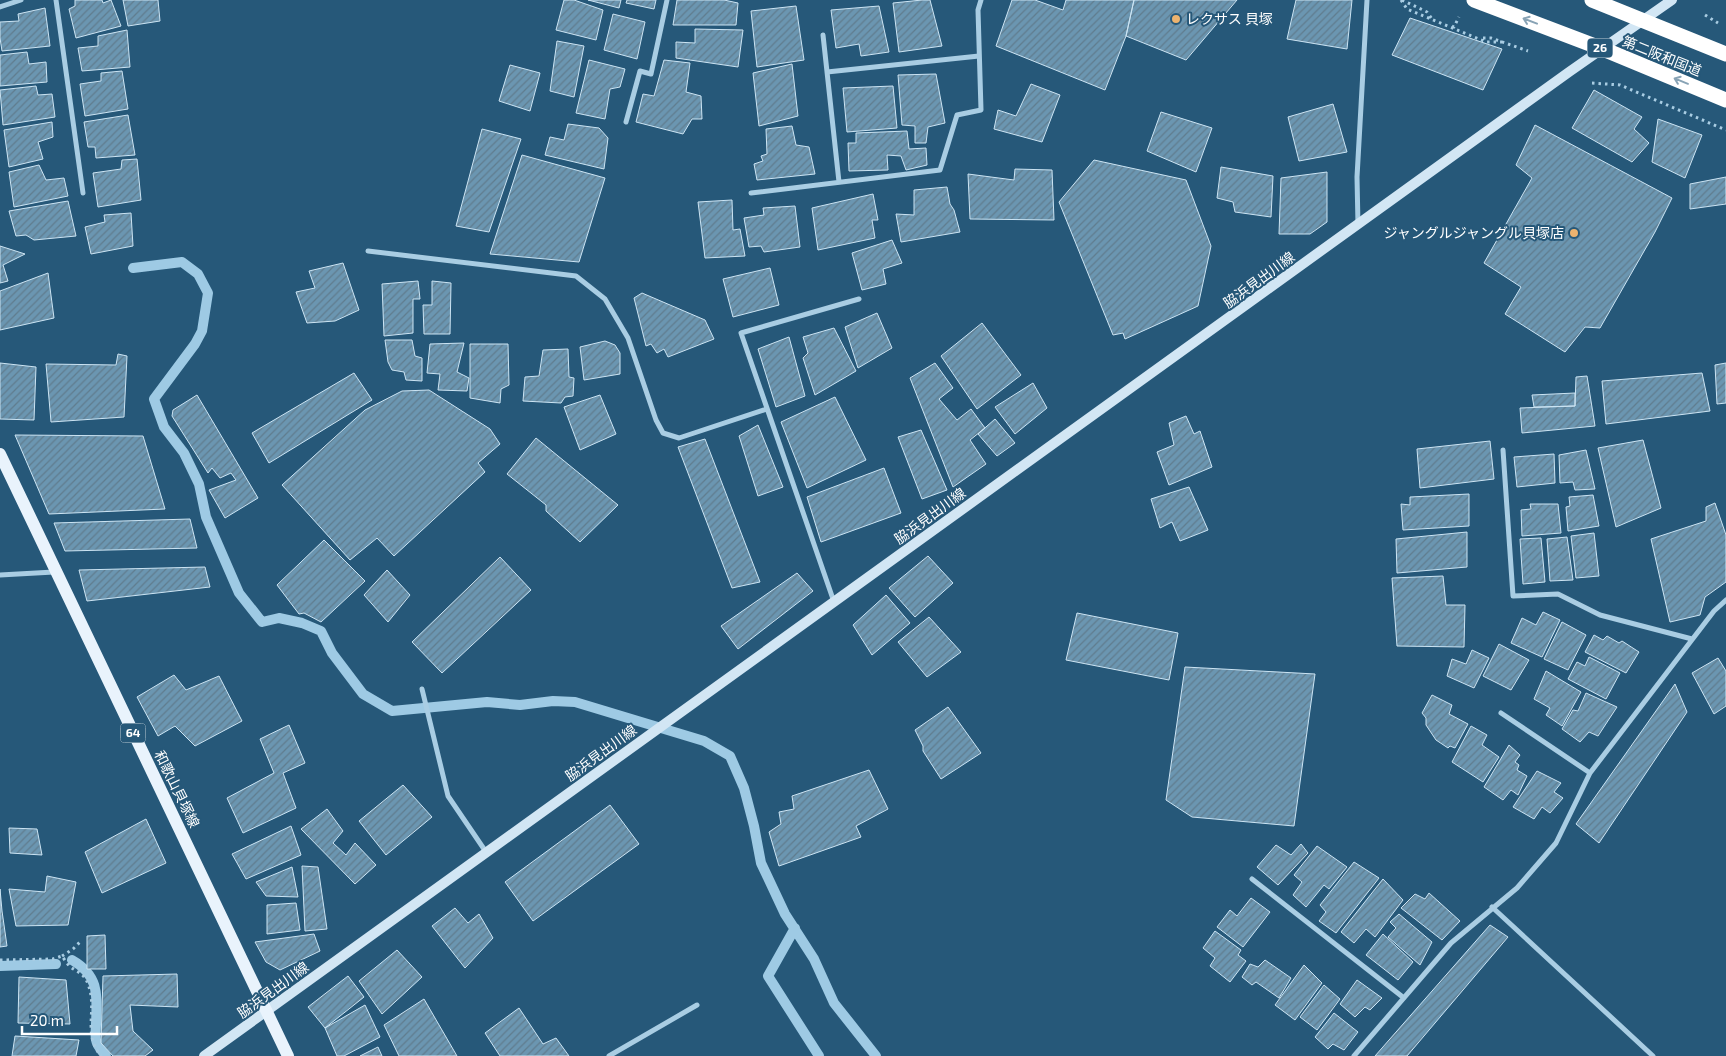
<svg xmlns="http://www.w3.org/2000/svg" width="1726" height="1056" viewBox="0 0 1726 1056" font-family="'Exo 2','Noto Sans JP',sans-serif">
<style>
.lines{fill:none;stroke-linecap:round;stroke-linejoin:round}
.stream{stroke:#9ecae4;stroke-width:10}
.building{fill:url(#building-hatch);stroke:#cce4f3}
.path{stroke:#a9cde3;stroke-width:3;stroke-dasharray:2.5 4;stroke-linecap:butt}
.street{stroke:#a9cde3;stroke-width:5}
.secondary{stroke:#d2e6f4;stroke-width:10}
.primary{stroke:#e9f3fc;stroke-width:12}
.highway{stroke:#fff;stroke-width:15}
.oneway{stroke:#88a3b5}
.poi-dot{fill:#ecb36f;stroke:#265879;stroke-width:2}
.labels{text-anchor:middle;stroke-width:4;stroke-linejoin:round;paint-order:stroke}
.shield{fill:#265879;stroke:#becdd7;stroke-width:1}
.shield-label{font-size:12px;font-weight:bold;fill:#fff}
.poi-label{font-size:14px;fill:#fff;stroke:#265879;text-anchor:start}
.street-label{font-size:14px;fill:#fff;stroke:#265879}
</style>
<defs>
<pattern id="building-hatch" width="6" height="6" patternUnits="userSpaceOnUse" patternTransform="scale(1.25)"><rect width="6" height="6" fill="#6b96b1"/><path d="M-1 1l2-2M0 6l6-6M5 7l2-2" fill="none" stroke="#607c8e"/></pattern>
</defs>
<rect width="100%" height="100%" fill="#265879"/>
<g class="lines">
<path class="stream" d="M133 268 182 262 198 274 208 293 202 331 195 344 154 399 164 427 184 453 199 484 206 517 239 593 262 622 279 618 302 623 321 631 332 653 363 694 392 711 487 702 520 705 553 701 575 702 704 741 730 756 744 788 754 826 761 863 785 914 814 959 834 1003 876 1056
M795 928 768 976 819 1056
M72 960C100 976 97 996 96 1024 96 1029 95 1035 96 1040 97 1046 102 1051 106 1056
M0 966 56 964"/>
</g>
<path class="building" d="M75 0H102L103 3 111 0 121 26 76 38 69 9 75 6Z
M123 0H158L160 21 128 26Z
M564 0H574L603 10 596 40 556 30Z
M588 0H621L619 8Z
M627 0H656L654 9 626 3Z
M677 0H724L738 3 736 25H673Z
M922 0H930L942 46 899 52 893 3Z
M1012 0H1035L1063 10 1066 0H1134L1126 36 1105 90 996 46Z
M1134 0H1237L1186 60 1126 36Z
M1296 0H1352L1347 49 1287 39Z
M796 6 804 60 757 67 751 11Z
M879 6 889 52 861 56 859 44 836 48 831 10Z
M45 8 50 46 2 51 0 38V22L19 21 18 14Z
M613 14 645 22 637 59 604 50Z
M1410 18 1502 49 1483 90 1392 55Z
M695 29 743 30 738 67 676 58V42L695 43Z
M127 30 130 67 82 71 78 48 98 46V36Z
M557 41 584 46 574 97 550 91Z
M27 52 29 64 46 62 47 82 0 86V55Z
M589 60 625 69 620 87 610 89 605 119 576 113Z
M664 60 690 63 686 92 701 96 702 119H692L683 134 636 122 643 94 654 96Z
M792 64 798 116 759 126 753 73Z
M510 65 540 73 530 111 499 101Z
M122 71 128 109 85 116 80 84 101 81V73Z
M936 74 945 123 928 127 926 143H915V126L902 125 898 75Z
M1031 84 1060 95 1042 142 994 129 998 110 1016 116Z
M36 86 38 95 52 94 55 117 3 125 0 90Z
M893 86 897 128 847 132 843 88Z
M1594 90 1642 117 1634 129 1649 143 1632 162 1572 128Z
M1333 104 1347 152 1299 161 1288 117Z
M1161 112 1212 128 1196 172 1147 151Z
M128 115 135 155 96 158 95 147H88L84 122Z
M1658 119 1702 135 1685 178 1652 162Z
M52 122 53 137 38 142 43 159 9 167 4 130Z
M568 124 599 128 608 138 604 169 545 155 550 137 564 140Z
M1535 125 1672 198 1655 232 1600 328 1585 327 1565 352 1505 314 1521 287 1484 263 1532 178 1516 165Z
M792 126 796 145 809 147 815 174 757 180 754 164 763 161 761 156 767 154 766 129Z
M482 129 521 139 489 232 456 226Z
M907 131 909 149 926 148 927 165 906 170 901 156 887 155 888 170 849 171 848 143H856V133Z
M522 155 605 178 579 262 490 254Z
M137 159 141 200 98 207 93 173 121 169 122 160Z
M1094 160 1186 180 1211 246 1198 306 1125 339 1123 333 1113 335 1059 202Z
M39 165 46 180 64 178 68 196 14 207 9 172Z
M1221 167 1273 176 1271 217 1235 212 1233 202 1217 198Z
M1015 169 1052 170 1054 220 970 219 968 174 1014 180Z
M1327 172V222L1310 234H1279L1281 178Z
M1726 177V204L1690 209V184Z
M947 187 950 204 954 210 960 232 901 242 896 214 914 215V190Z
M873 194 878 220H872L875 238 818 250 812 208Z
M732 200 733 230 740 229 745 256 705 258 698 202Z
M68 201 76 236 34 240 26 235 16 236 9 211Z
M795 206 800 247 764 252 761 246 749 247 744 218 764 215 763 208Z
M131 213 133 246 91 254 85 227 105 222 104 215Z
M892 240 902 263 883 269 886 284 862 290 852 253Z
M0 246 25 254 3 265 8 281 0 283Z
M343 263 359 310 335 321 307 323 296 292 315 288 309 271Z
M770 268 779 305 733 317 723 279Z
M48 273 54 318 0 330V291Z
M418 281 420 299H413V333L384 336 382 284Z
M432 281 451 283 450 334H424L423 305H432Z
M642 293 705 320 714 339 668 357 664 349 657 353 651 344 646 346 634 298Z
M877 313 892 348 858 368 845 327Z
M982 323 1021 375 977 409 941 356Z
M834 328 856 371 815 395 803 358 808 353 803 337Z
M789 337 805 396 776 407 758 349Z
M385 340H412L415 356 422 358V381L406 380 404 372 392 370 388 362Z
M605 341 615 345 620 353V374L584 380 580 347Z
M464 343 457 372 469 378 467 391 438 390 440 374 427 373 430 344Z
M470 344H508L509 385 501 389 500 403 470 398Z
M568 349 569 377 574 378 573 396 565 397 561 403 523 401 525 377 539 376 543 350Z
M118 354 127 356 124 417 51 422 46 364 116 365Z
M0 363 36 367 34 420 0 419Z
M935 363 953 388 939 399 957 420 971 409 985 428 970 440 986 464 953 487 910 378Z
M1726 363V403L1717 404 1715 365Z
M354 373 372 400 269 463 252 433Z
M1702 373 1710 411 1606 424 1602 381Z
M1587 376 1595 426 1522 433 1520 408 1575 406 1576 377Z
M1033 383 1047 408 1015 434 995 407Z
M429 390 490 429 500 444 478 463 485 472 394 556 377 538 350 560 282 485 365 410 402 391Z
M1575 393V406L1534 407 1532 395Z
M197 395 258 498 225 518 209 490 236 480 231 473 220 478 212 468 208 473 172 416 173 410Z
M600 395 616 434 580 450 564 407Z
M835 397 866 460 807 488 781 422Z
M1186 416 1194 434 1200 431 1212 467 1169 485 1157 452 1174 445 1169 423Z
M995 419 1015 443 997 456 978 434Z
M758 425 783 487 758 496 739 436Z
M921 430 947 490 922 499 898 437Z
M15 435 143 436 165 509 49 514Z
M536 438 618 505 580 542 546 511V505L507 474Z
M705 439 760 582 732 588 678 447Z
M1643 440 1661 508 1616 527 1598 448Z
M1490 441 1494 479 1420 488 1417 449Z
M1586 450 1595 489 1575 490 1573 482 1560 483 1559 455Z
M1554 454 1555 483 1517 487 1514 457Z
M884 468 901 513 821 542 807 497Z
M1189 487 1208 530 1180 541 1172 522 1160 528 1151 499Z
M1469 494V526L1403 530 1401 504 1410 505V497Z
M1593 495 1599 526 1568 531 1566 507 1570 506 1569 497Z
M1715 503 1726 535V582L1705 597 1700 615 1670 622 1651 539 1706 521V507Z
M1530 504H1558L1561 533 1522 536 1521 510 1531 509Z
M190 519 197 548 65 551 54 523Z
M1467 532V567L1397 573 1396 539Z
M1594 533 1599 576 1576 578 1571 536Z
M1567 537 1573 580 1550 581 1547 539Z
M1541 538 1545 582 1523 584 1520 539Z
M324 540 365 581 321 622 304 613 299 614 277 585Z
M928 556 953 583 915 617 889 588Z
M500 557 531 590 442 673 412 642Z
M205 567 210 587 87 601 79 570Z
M387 570 410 595 388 622 364 595Z
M797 573 813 591 738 649 721 626Z
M1443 576 1446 605H1465L1464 647 1397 646 1392 578Z
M886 595 910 623 872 655 853 625Z
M1543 612 1560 620 1542 657 1511 643 1522 618 1536 625Z
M1077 613 1178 633 1169 680 1066 660Z
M929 617 961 652 927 677 898 642Z
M1562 622 1586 635 1568 670 1544 659Z
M1594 635 1603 640 1607 636 1619 643 1622 641 1639 652 1626 673 1585 652Z
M1499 644 1529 660 1511 690 1483 676Z
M1472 650 1489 658 1474 688 1447 676 1452 659 1466 664Z
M1589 657 1620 673 1606 699 1568 679 1577 662 1585 666Z
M1718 658 1726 671V706L1714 714 1692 673Z
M1185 667 1315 674 1294 826 1192 817 1166 800Z
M1546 671 1581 692 1562 726 1546 715 1550 708 1534 699Z
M174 675 186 690 219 676 242 721 195 746 175 726 158 736 137 697Z
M1675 684 1687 712 1599 843 1576 824Z
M1586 693 1617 707 1598 736 1589 732 1580 742 1562 729 1573 710 1578 711Z
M1432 695 1452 705 1449 714 1468 724 1455 748 1450 746 1448 748 1436 740 1426 725V718L1422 713Z
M948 707 981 753 941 779 923 751V746L915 730Z
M289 725 305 763 283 773 296 808 243 833 227 798 274 773 260 739Z
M1471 726 1487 735 1482 745 1499 757 1483 782 1452 762Z
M1509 745 1520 755 1515 762 1519 765 1517 770 1527 776 1518 795 1511 790 1503 800 1484 787Z
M869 770 888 809 856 826 861 837 779 866 769 832 781 824 779 812 794 809 792 796Z
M1537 771 1561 783 1554 792 1563 798 1550 813 1542 807 1534 819 1513 807Z
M403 785 432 817 386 855 359 821Z
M610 805 639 844 533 921 505 882Z
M327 809 343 831 333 843 346 855 355 843 376 865 355 884 301 829Z
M146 819 166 863 102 893 85 852Z
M291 826 301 855 246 879 232 854Z
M9 828 37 829 42 855 10 853Z
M1301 844 1308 853 1278 885 1257 867 1276 845 1291 855Z
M1317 846 1347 867 1329 889 1324 885 1306 907 1293 895 1302 882 1294 875Z
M1354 862 1379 878 1336 933 1319 921 1326 912 1320 905Z
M302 866 318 867 327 929 305 931Z
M292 867 298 897 266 896 256 882Z
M47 876 76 882 68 925 16 926 9 889 45 892Z
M1383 879 1403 900 1375 937 1366 929 1354 943 1341 932Z
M0 889 2 911 7 946 0 947Z
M1429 893 1460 921 1442 940 1401 908 1415 894 1425 899Z
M1251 898 1270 912 1243 947 1217 927 1230 910 1237 916Z
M296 903 300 930 267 934V905Z
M455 908 468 923 479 914 493 938 465 968 432 926Z
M1399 914 1432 942 1420 965 1388 937 1396 928 1390 922Z
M1490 925 1508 937 1407 1056H1375Z
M1215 931 1241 950 1238 955 1246 961 1230 982 1210 966 1215 958 1203 948Z
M314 934 320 951 280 970 266 962 255 942Z
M1383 934 1413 962 1398 980 1366 955Z
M105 935 106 969H87V936Z
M397 950 422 977 382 1014 359 981Z
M1265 960 1291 978 1279 998 1256 982 1252 985 1242 977 1250 964 1258 967Z
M1304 965 1322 983 1295 1020 1275 1005Z
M177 974 178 1007 130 1005 133 1031 153 1050 145 1056H113L101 1043 103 976Z
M348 976 364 997 325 1028 308 1007Z
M19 977 66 980 70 1024 18 1023Z
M1357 980 1382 998 1370 1010 1365 1007 1355 1017 1340 1004Z
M1324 985 1340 999 1317 1030 1300 1017Z
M424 999 457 1056H399L384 1025Z
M365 1005 380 1037 344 1056H337L325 1028Z
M519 1008 543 1044 556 1038 569 1056H500L485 1033Z
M1334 1013 1358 1032 1344 1050 1333 1044 1328 1049 1315 1037Z
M15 1036 79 1040 76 1056H12Z
M378 1047 382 1056H360Z"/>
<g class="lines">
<path class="path" d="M1401 0 1407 9 1486 42H1504
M1402 0 1427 12 1432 19
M1705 15 1718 23
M1452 26 1454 27 1459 17
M1483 38H1491L1528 51
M1592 83 1620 85 1726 130
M62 956 73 949 80 942
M0 960 53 959 62 956C64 959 67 963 69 966 77 972 84 973 88 984 98 1009 82 1034 101 1056"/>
<path class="street" d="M56 0 83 193
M0 7 21 0
M823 35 839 182
M827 72 979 56
M626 122 640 71 651 74 667 0
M751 193 940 170 957 115 981 110 978 10 981 0
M1358 225 1357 177 1367 0
M368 251 576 276 605 299 628 338 656 420 663 433 679 438 767 409
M1503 450 1513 596 1558 594 1600 615 1692 639
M0 575 54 572
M834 602 741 333 859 299
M422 689 448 796 486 852
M1501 713 1590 773
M1252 879 1404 998
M1492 907 1653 1056
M609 1056 697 1005
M1354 1056 1451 943 1517 888 1556 843 1590 773 1714 611 1726 600"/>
<path class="secondary" d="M204 1056 1569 72 1672 0"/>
<path class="primary" d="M0 454 288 1056"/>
<path class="highway" d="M1474 0 1603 49 1726 100
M1592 0 1726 54"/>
</g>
<defs><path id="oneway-shaft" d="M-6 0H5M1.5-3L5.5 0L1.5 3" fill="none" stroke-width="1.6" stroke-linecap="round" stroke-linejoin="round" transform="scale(1.25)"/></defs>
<g class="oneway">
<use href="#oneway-shaft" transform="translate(1530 21) rotate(-159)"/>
<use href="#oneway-shaft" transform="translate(1681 81) rotate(-158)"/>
</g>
<g class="poi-dot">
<circle cx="1176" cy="19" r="5"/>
<circle cx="1574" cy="233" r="5"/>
</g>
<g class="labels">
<g class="shield">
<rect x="1587.5" y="38.5" width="25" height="19" rx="4"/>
<rect x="120.5" y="723.5" width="25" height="19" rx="4"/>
</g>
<g class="shield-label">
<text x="1600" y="52">26</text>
<text x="133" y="737">64</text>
</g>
<g class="poi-label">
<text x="1186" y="24">レクサス 貝塚</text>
<text x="1564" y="238" text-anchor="end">ジャングルジャングル貝塚店</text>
</g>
<g class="street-label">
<text transform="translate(1662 56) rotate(22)" y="5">第二阪和国道</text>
<text transform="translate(1259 280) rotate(-36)" y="5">脇浜見出川線</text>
<text transform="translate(930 516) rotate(-36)" y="5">脇浜見出川線</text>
<text transform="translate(601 753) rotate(-36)" y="5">脇浜見出川線</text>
<text transform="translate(177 789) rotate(64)" y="5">和歌山貝塚線</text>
<text transform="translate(273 990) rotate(-36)" y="5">脇浜見出川線</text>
</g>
</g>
<path d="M22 1026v8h95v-8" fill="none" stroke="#ffffff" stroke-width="2.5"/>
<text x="30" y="1026" font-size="15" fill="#ffffff" stroke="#265879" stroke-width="4" paint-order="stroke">20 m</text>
</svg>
